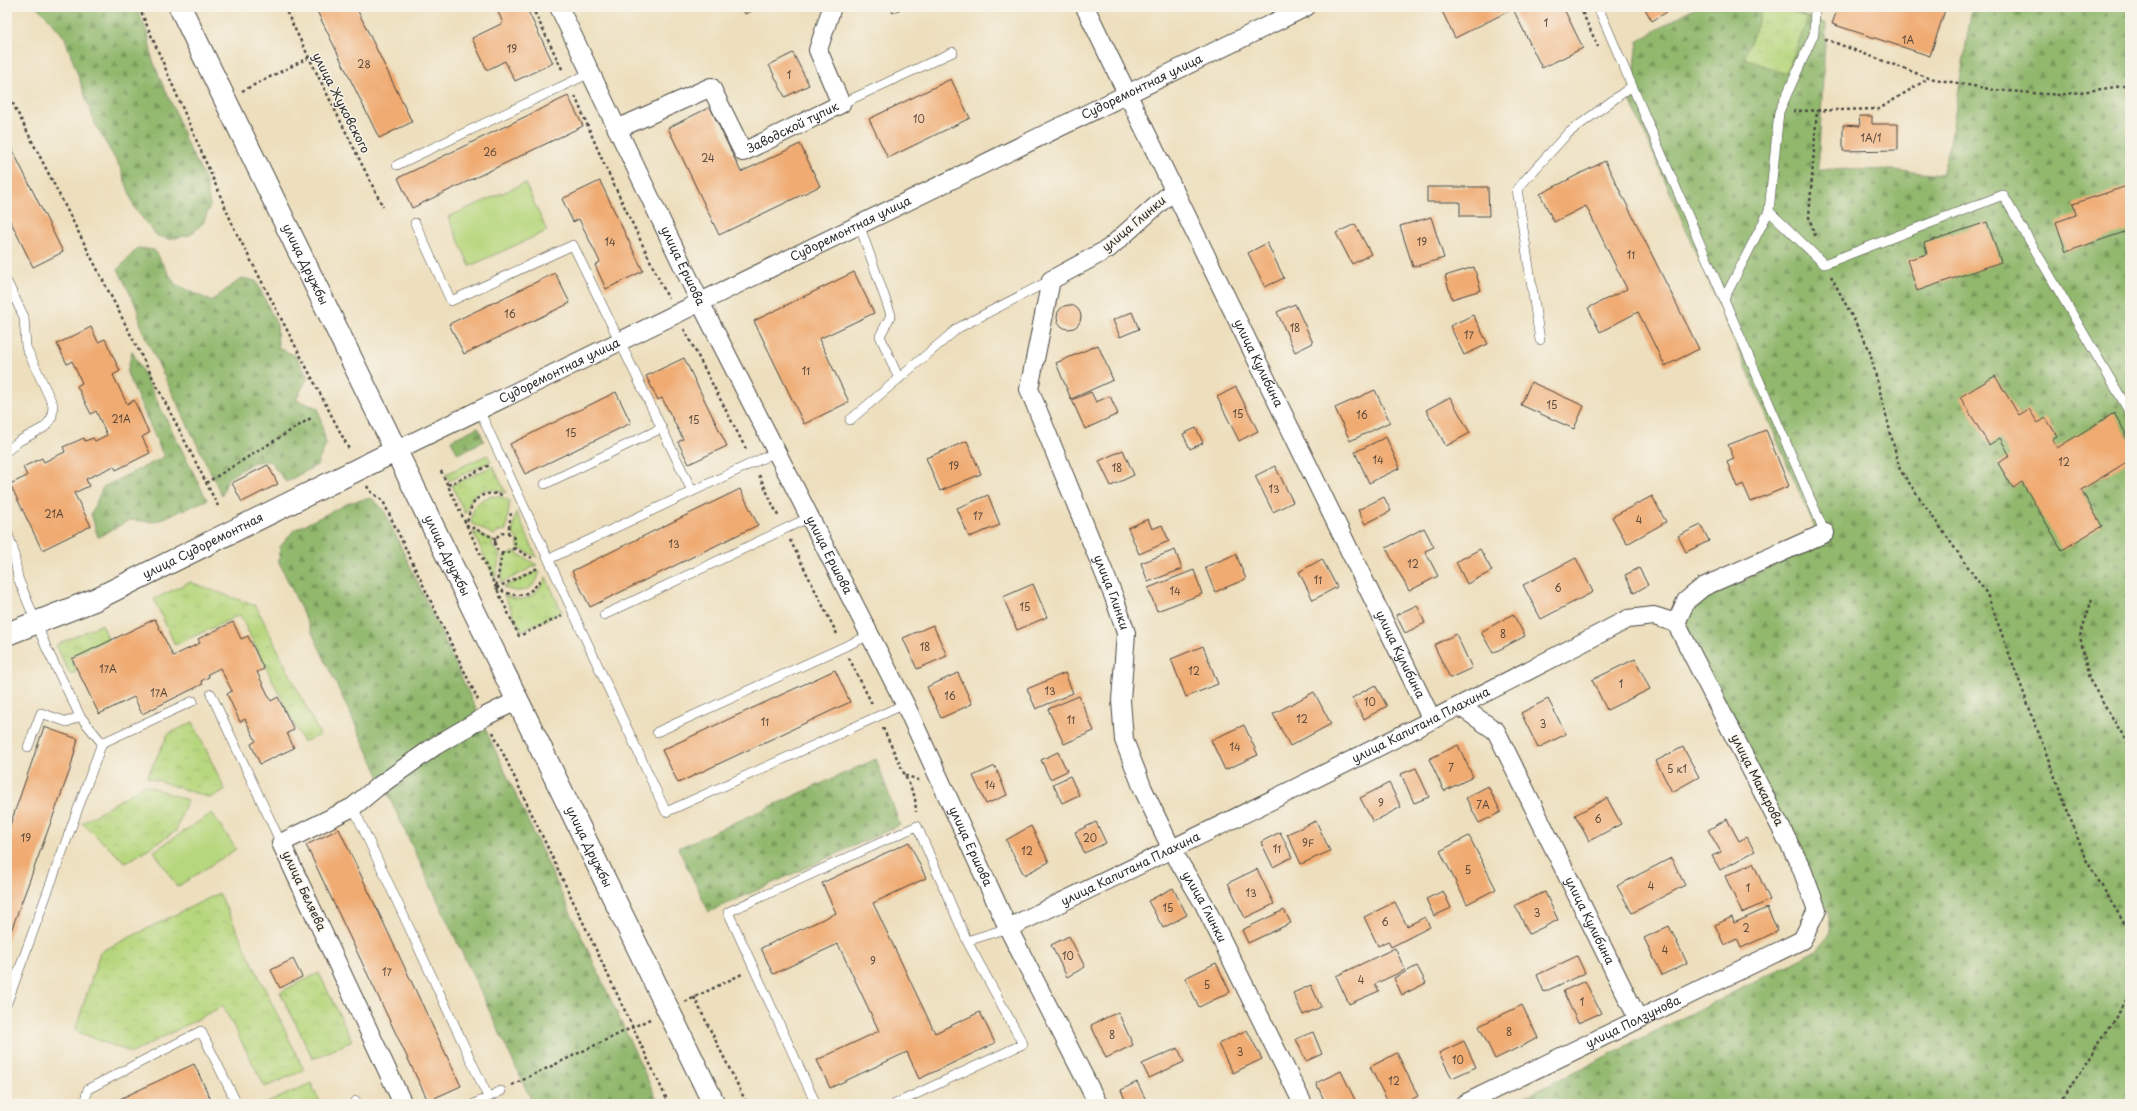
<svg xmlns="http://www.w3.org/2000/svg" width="2137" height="1111" viewBox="0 0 2137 1111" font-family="'Playpen Sans',sans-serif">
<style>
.grass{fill:url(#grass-tufts);stroke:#718154}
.forest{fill:url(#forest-firs);stroke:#5e724c}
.park{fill:url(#park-crowns);stroke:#718154}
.pitch{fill:#b7d77e;stroke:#718154}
.building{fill:#f0ab72}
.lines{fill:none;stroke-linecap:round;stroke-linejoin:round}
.service-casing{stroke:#484641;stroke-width:10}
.minor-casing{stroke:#484641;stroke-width:20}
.tertiary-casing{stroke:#484641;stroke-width:24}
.primary-casing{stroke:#484641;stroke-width:24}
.path{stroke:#484641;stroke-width:2.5;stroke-dasharray:3 3;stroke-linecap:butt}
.service{stroke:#fff;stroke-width:9}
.minor{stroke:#fff;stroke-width:18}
.tertiary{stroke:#fff;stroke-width:22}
.primary{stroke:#fff;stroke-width:22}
.labels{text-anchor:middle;stroke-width:3;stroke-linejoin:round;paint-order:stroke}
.number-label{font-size:10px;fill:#5c4b3d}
.street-label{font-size:12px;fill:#2b2b2b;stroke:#f7f3e8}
</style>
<defs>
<pattern id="grass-tufts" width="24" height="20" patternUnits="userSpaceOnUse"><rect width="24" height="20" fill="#b7d77e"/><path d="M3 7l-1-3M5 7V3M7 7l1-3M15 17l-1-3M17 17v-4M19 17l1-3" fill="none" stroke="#9eb96d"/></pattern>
<pattern id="forest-firs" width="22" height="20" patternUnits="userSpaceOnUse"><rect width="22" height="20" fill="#91b86d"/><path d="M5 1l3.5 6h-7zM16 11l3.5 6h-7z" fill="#77965a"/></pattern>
<pattern id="park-crowns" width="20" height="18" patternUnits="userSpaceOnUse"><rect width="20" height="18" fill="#b7d77e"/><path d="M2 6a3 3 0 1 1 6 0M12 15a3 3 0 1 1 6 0" fill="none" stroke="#9eb96d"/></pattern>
</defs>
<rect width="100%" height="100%" fill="#f7f3e8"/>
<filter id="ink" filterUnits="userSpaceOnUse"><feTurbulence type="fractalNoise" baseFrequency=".025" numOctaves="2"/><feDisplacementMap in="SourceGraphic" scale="8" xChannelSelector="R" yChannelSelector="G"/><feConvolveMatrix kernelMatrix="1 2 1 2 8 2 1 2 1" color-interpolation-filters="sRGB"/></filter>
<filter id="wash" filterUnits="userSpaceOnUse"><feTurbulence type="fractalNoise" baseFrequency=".012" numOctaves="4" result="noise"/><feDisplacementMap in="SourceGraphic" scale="16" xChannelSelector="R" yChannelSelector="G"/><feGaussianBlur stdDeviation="0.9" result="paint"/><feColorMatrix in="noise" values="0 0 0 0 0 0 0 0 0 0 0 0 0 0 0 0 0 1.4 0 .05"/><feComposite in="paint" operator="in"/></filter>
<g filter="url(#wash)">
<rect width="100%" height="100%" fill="#eddfbd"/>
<path class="grass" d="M487 455 491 461 449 481 446 474Z
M493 466 506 493C482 485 473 490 465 514L452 485Z
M492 496 502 497 510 501 506 530 499 531 494 535 471 523C472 508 477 500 492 496Z
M516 512 537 557 518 548V541L512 532Z
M473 532 493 540 492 546 500 555 495 579Z
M515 552 537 565 501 583 504 556Z
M540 570C537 590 520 596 503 587Z
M546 577 562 612 521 631 504 595C524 605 537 596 546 577Z
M190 582 256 606 320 735 303 742 240 615 175 645 154 599Z
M102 624 108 639 70 657 77 671 70 675 56 645Z"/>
<path class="forest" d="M37 7H136L148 34 152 58 161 81 176 113 186 142 205 179 210 205 204 222 190 235 169 239 157 236 135 209 121 169 95 124 65 38 50 20Z
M1695 7H1781L1826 24 1818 169 1892 170 1942 175 1950 144 1972 7H2130V1104H1510L1818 950 1831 932 1828 912 1682 623 1689 607 1821 542 1631 102 1638 41Z
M138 248 154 250 175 284 211 301 242 278 256 281 277 325 278 348 296 356 308 377 296 400 318 408 326 444 317 465 286 482 270 461 254 462 228 478 222 496 142 330 137 308 118 269Z
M132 351 207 500 154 522 130 520 98 537 91 514 103 487 164 457 127 373Z
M478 427 484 441 458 454 451 440Z
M372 498 384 510 659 1104H533L279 562 280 547 294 530 351 502Z
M876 759 900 825 709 912 678 848Z"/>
<path class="park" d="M1764 7H1781L1808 18 1786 74 1744 58Z
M193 722 225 790 210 798 147 777 168 734Z
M145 785 187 800 176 831 126 863 82 823Z
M219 893 304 1070 265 1087 223 1006 132 1053 75 1031 100 952Z
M319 973 352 1041 313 1059 280 992Z
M311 1083 321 1104H265Z"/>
<path class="pitch" d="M525 183 547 231 470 266 448 217Z
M212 813 236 849 177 887 154 851Z"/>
<g id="blocks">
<path class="building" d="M315 7H356L412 122 379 138Z
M496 7H526L553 63 515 81 505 61 487 70 472 38 503 23Z
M742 7H760L745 14Z
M890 7H904L893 13Z
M1440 7H1563L1583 48 1542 68 1513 9 1455 38Z
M1644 7H1675L1652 21Z
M1838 7H1946L1930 56 1832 24Z
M793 53 809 85 785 97 769 65Z
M951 79 970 118 888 158 869 119Z
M568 96 583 126 412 208 398 178Z
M710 107 741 172 800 144 820 186 719 235 668 128Z
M1859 116H1872V124H1898V150L1843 151V125L1860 126Z
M7 139 63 252 33 267 7 214Z
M1605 161 1699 349 1665 366 1638 312 1600 332 1588 308 1627 289 1586 206 1554 222 1540 194Z
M600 181 643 271 606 289 595 265 600 262 579 219 573 222 562 199Z
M2130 185V230L2066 252 2056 222 2076 215 2073 204Z
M1427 187H1488L1489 216H1460V202H1427Z
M1431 217 1444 258 1413 267 1400 226Z
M1987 222 2001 262 1917 291 1907 260 1927 254 1924 243Z
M1355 224 1371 254 1352 264 1336 233Z
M1267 243 1284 278 1265 287 1248 253Z
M1474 267 1481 290 1452 299 1445 276Z
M854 272 874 313 819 339 849 402 804 424 754 321Z
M555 273 570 303 464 354 449 324Z
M1295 304 1313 343 1295 352 1277 312Z
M1057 317a12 12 0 1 1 24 0a12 12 0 1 1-24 0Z
M1132 312 1139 329 1120 337 1113 320Z
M1473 315 1488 344 1464 355 1450 326Z
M91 327 98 342 105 339 120 371 113 375 127 404 134 400 149 433 142 437 150 453 116 470 114 466 86 479 89 486 74 493 91 526 42 550 10 484 27 476 23 467 42 458 44 462 54 457 65 452 63 447 84 438 85 441 93 438 95 441 107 435 96 411 91 414 77 386 82 383 72 361 67 364 57 344Z
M1098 345 1113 380 1071 399 1056 363Z
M684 358 727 446 689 464 678 442 683 439 662 398 658 400 646 376Z
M1995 376 2019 415 2029 409 2038 423 2046 418 2057 436 2052 439 2057 448 2114 413 2130 441V460L2081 490 2102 526 2062 550 2022 482 2013 488 1998 463 2010 456 2000 438 1989 445 1960 397Z
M1531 382 1584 406 1574 429 1521 405Z
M1236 387 1258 431 1239 441 1217 397Z
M1375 390 1390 422 1350 441 1335 408Z
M616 392 631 423 525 474 510 444Z
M1091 392 1096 402 1110 396 1118 414 1085 429 1072 400Z
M1450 397 1470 433 1446 446 1426 410Z
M1196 428 1203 443 1190 449 1183 434Z
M1766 430 1789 486 1751 502 1743 484 1737 487 1727 462 1734 459 1728 445Z
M1386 437 1400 468 1369 483 1355 452Z
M967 441 981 474 940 491 926 458Z
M1123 450 1134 475 1111 486 1099 461Z
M268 465 278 484 242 502 232 483Z
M1275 466 1293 502 1273 512 1255 476Z
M740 489 758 525 590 607 572 571Z
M988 495 1000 525 969 537 957 508Z
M1652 496 1666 522 1627 544 1612 517Z
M1384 497 1391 511 1365 524 1358 510Z
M1148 519 1152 529 1162 525 1169 541 1139 554 1128 528Z
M1701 525 1709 541 1686 552 1678 536Z
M1424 528 1434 547 1425 551 1438 576 1409 591 1386 548Z
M1480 549 1492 571 1467 584 1456 562Z
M1175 550 1182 569 1148 582 1141 563Z
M1236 554 1246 579 1215 592 1205 567Z
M1576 558 1593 592 1541 619 1523 585Z
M1322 559 1337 587 1313 600 1299 572Z
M1639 568 1648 585 1634 593 1625 575Z
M1194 570 1202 594 1157 611 1148 588Z
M1033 584 1047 617 1017 630 1003 597Z
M1417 605 1425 623 1405 633 1396 615Z
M1513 614 1525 636 1493 653 1481 632Z
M155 619 173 656 200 643 198 639 233 622 241 639 248 636 264 669 257 672 271 701 278 697 294 730 287 733 294 748 260 764 251 744 256 741 245 719 240 722 227 694 232 691 220 668 208 674 209 677 201 681 203 684 142 714 134 697 99 714 72 659Z
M933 625 947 656 917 669 903 638Z
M1456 634 1472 668 1450 678 1434 645Z
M1203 646 1218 684 1186 697 1171 659Z
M1635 659 1650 689 1607 710 1592 680Z
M835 670 850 702 678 783 662 750Z
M958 673 972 704 941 718 927 687Z
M1065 673 1073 693 1036 709 1027 689Z
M1375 685 1387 706 1364 719 1352 698Z
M1314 692 1331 724 1290 746 1273 714Z
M1079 696 1094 731 1064 744 1048 709Z
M1548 699 1566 734 1538 748 1521 713Z
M1244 725 1258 755 1225 770 1211 740Z
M44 727 78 739 70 770 7 942V834Z
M1458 745 1473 777 1444 791 1429 759Z
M1683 747 1699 777 1672 792 1656 761Z
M1058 752 1067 771 1050 779 1041 760Z
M995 766 1007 795 986 804 973 776Z
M1416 768 1429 797 1414 803 1401 774Z
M1070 776 1079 795 1062 803 1053 784Z
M1389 783 1401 807 1373 822 1360 798Z
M1488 786 1501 812 1479 823 1466 798Z
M1607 798 1621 824 1589 841 1575 815Z
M1727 819 1739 841 1746 837 1755 851 1720 870 1712 856 1721 852 1708 830Z
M1316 821 1330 851 1301 864 1287 834Z
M1096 822 1106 843 1084 853 1075 832Z
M1031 826 1049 862 1024 875 1006 840Z
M339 829 461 1086 428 1101 306 845Z
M1280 832 1292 857 1273 867 1261 842Z
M1469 836 1496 889 1467 904 1440 851Z
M909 842 926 878 873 903 935 1033 980 1012 995 1043 919 1079 907 1052 830 1088 817 1060 879 1031 838 944 773 974 761 948 836 913 822 883Z
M1671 858 1685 885 1632 913 1617 886Z
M1753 863 1770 900 1742 913 1725 876Z
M1257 869 1274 904 1245 918 1228 883Z
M1173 888 1187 915 1163 928 1148 901Z
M1443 891 1451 908 1434 916 1426 899Z
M1545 892 1558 920 1529 934 1515 905Z
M1395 902 1407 926 1425 917 1430 927 1391 947 1388 941 1378 946 1364 917Z
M1767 908 1778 931 1741 948 1737 939 1724 945 1715 925 1732 917 1734 923Z
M1284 910 1291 923 1248 943 1242 930Z
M1669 926 1687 963 1662 975 1644 938Z
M1069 936 1085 967 1067 977 1051 945Z
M1395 948 1405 970 1375 984 1379 991 1349 1004 1336 976Z
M1577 956 1585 973 1544 992 1537 975Z
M293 959 302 977 280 988 271 970Z
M1216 963 1230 992 1199 1007 1185 978Z
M1417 966 1426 983 1402 995 1394 978Z
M1585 981 1601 1013 1578 1023 1563 991Z
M1311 985 1321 1007 1303 1015 1293 993Z
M1522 1005 1538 1038 1495 1059 1479 1026Z
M1118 1012 1133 1045 1106 1058 1091 1025Z
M1247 1030 1262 1059 1233 1073 1218 1044Z
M1313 1032 1322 1054 1306 1061 1296 1039Z
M1464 1041 1476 1067 1452 1078 1439 1053Z
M1178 1048 1184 1062 1149 1078 1142 1064Z
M1397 1053 1418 1096 1403 1104H1389L1370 1067Z
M194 1064 211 1100 203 1104H109Z
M1341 1071 1357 1104H1326L1316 1083Z
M1137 1082 1148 1104H1127L1121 1090Z"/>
</g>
</g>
<g filter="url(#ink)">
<use href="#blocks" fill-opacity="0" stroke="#484641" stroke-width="1"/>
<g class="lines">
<g class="service-casing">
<path id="service" d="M1598 7 1724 299
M1815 7 1814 34 1779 112 1769 211 1724 299 1825 533
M841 104 953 52
M397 165 590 73
M1769 211 1824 264 2003 195 2130 413
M415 223 451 301 573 245 692 491
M859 224 891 315 880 336 899 379
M7 282 24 317 26 347 53 405 52 417 45 427 19 441 7 451
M1540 340 1517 189 1567 134 1632 86
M479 410 666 812 905 704
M850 420 958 328 1051 280
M545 484 662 428
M7 532 13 548 18 578 46 647 80 716 102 743 193 701
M549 559 776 452
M604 615 810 517
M211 694 281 843
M657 732 870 635
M28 747 41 713 67 722 80 716
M353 807 488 1097
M967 941 1008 928
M7 1003 102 743
M356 1101 357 1104
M84 1104 88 1089 201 1031 237 1104
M474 1104 501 1091
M816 1104 728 912 917 826 967 941 1023 1044 895 1104"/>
</g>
<g class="minor-casing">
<g id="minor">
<path id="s1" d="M559 7 700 302 905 704 1008 928 1098 1104"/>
<path id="s2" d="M1085 7 1432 720"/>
<path id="s3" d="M617 129 711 87 743 152 841 104 818 50 832 7"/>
<path id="s4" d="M1174 190 1108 249 1051 280 1029 389 1114 597 1126 633 1121 700 1124 740 1143 789 1172 850 1204 904 1303 1104"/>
<path id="s5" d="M395 451 1306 7"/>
<path id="s6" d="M1461 707 1496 731 1638 1019"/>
<path id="s7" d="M1008 928C1216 829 1423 726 1628 619L1654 616 1676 623 1686 601 1703 587 1825 533"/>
<path d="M403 1104 281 843 353 807 376 788 435 746 486 716 518 700"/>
<path id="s8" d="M1464 1104 1802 940 1817 910 1801 867 1676 623"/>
</g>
</g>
<g class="tertiary-casing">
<g id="tertiary">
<path id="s9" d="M7 634 94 600 395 451"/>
</g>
</g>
<g class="primary-casing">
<g id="primary">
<path id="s10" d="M180 7 714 1104"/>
</g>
</g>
<path class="path" d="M139 7 235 230 350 451
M284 7 383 207
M532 7 563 71
M1580 7 1598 47
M1825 39 1929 78 1995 90 2059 95 2130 85
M242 91 308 58
M7 92 218 506
M575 96 604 164 668 298
M1793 111 1879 109 1929 78
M1815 236 1809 217 1817 110
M1831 276 1869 349 1900 470 1987 594 2085 858 2130 933
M684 329 747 451
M441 471 519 636 562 616
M759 475 779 518
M206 483 311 418
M448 485 490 465
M367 486 369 490 383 501 478 700
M495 543a10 10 0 1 1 20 0a10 10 0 1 1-20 0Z
M508 534 511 513
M496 539 467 525C470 502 478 489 503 495
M790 540 838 636
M514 548 532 558
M502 553 496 588 538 568
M496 588C517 599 528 598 542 578
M2092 599 2080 636 2089 679 2130 747
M849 658 872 704
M883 728 915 797 916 812
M493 732 669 1104
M905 775 921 781
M694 997 747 1104
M685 1002 742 974
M512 1085 650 1019
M2060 1104 2099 1041 2130 997"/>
<use href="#service" class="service"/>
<use href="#minor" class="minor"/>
<use href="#tertiary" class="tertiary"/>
<use href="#primary" class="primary"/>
</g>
</g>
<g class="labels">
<g class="number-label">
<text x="1546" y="27">1</text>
<text x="1908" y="44">1А</text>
<text x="512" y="53">19</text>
<text x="364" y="68">28</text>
<text x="789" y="79">1</text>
<text x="919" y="123">10</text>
<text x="1871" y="142">1А/1</text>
<text x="490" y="156">26</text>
<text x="708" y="162">24</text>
<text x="610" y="246">14</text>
<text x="1422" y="246">19</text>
<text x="1631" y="259">11</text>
<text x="510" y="318">16</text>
<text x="1295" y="332">18</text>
<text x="1469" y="339">17</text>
<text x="806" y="375">11</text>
<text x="1552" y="409">15</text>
<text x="1238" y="418">15</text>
<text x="1362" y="419">16</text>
<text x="121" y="423">21А</text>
<text x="694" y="424">15</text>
<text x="571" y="437">15</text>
<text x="1378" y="464">14</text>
<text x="2064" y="466">12</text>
<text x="954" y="470">19</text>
<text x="1117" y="472">18</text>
<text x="1274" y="493">13</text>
<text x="54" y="518">21А</text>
<text x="978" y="520">17</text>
<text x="1639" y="524">4</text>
<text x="674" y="548">13</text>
<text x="1413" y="568">12</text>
<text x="1318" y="584">11</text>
<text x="1558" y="592">6</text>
<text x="1175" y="595">14</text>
<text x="1025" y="611">15</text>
<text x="1503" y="638">8</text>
<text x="925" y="651">18</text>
<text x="108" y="673">17А</text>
<text x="1194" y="675">12</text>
<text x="1621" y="688">1</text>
<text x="1050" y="695">13</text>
<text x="159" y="697">17А</text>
<text x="950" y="700">16</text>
<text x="1370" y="706">10</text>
<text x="1302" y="723">12</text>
<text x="1071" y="724">11</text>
<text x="765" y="726">11</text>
<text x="1543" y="728">3</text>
<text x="1235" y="751">14</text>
<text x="1451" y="772">7</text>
<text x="1677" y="773">5 к1</text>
<text x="990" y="789">14</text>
<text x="1381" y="807">9</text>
<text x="1483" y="809">7А</text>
<text x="1598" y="823">6</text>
<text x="26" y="842">19</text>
<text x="1090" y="842">20</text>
<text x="1308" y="847">9F</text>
<text x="1277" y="853">11</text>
<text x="1027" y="855">12</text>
<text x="1468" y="874">5</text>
<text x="1651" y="890">4</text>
<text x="1748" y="892">1</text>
<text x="1251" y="897">13</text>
<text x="1168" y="912">15</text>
<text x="1537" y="917">3</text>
<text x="1385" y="926">6</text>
<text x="1746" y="932">2</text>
<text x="1665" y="954">4</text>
<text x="1068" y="960">10</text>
<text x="873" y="965">9</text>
<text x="387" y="976">17</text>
<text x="1361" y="984">4</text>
<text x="1207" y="989">5</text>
<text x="1582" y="1006">1</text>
<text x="1509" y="1036">8</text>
<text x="1112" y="1039">8</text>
<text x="1240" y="1056">3</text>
<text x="1458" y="1064">10</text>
<text x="1394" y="1085">12</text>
</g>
<g class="street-label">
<text dy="4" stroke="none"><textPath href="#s5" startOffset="831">Судоремонтная улица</textPath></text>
<text transform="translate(341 103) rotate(63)" y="4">улица Жуковского</text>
<text dy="4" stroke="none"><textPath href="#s3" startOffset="231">Заводской тупик</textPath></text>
<text transform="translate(1134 224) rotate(-40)" y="4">улица Глинки</text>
<text dy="4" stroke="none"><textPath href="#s5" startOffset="507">Судоремонтная улица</textPath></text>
<text dy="4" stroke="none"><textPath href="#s10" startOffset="286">улица Дружбы</textPath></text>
<text dy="4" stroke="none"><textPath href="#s1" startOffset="287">улица Ершова</textPath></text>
<text dy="4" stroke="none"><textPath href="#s2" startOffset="396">улица Кулибина</textPath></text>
<text dy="4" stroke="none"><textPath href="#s5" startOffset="183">Судоремонтная улица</textPath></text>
<text dy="4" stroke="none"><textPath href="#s9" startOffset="215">улица Судоремонтная</textPath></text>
<text dy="4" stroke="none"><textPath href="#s10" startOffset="610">улица Дружбы</textPath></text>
<text dy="4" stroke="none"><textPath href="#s1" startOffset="611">улица Ершова</textPath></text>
<text dy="4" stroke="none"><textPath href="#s4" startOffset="484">улица Глинки</textPath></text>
<text dy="4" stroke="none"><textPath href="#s2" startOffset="720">улица Кулибина</textPath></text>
<text dy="4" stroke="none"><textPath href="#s7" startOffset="460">улица Капитана Плахина</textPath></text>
<text transform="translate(1757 780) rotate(63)" y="4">улица Макарова</text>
<text dy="4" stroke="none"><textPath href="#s10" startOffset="934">улица Дружбы</textPath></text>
<text dy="4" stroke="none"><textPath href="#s1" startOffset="935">улица Ершова</textPath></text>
<text dy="4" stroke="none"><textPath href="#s7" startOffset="136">улица Капитана Плахина</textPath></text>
<text transform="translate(304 891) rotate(65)" y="4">улица Беляева</text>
<text dy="4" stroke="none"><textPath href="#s4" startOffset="820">улица Глинки</textPath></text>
<text dy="4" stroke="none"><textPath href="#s6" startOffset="254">улица Кулибина</textPath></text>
<text dy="4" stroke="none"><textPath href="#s8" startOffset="188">улица Ползунова</textPath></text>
</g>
</g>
<rect width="2137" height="1111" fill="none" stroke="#f7f3e8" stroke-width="24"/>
</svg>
